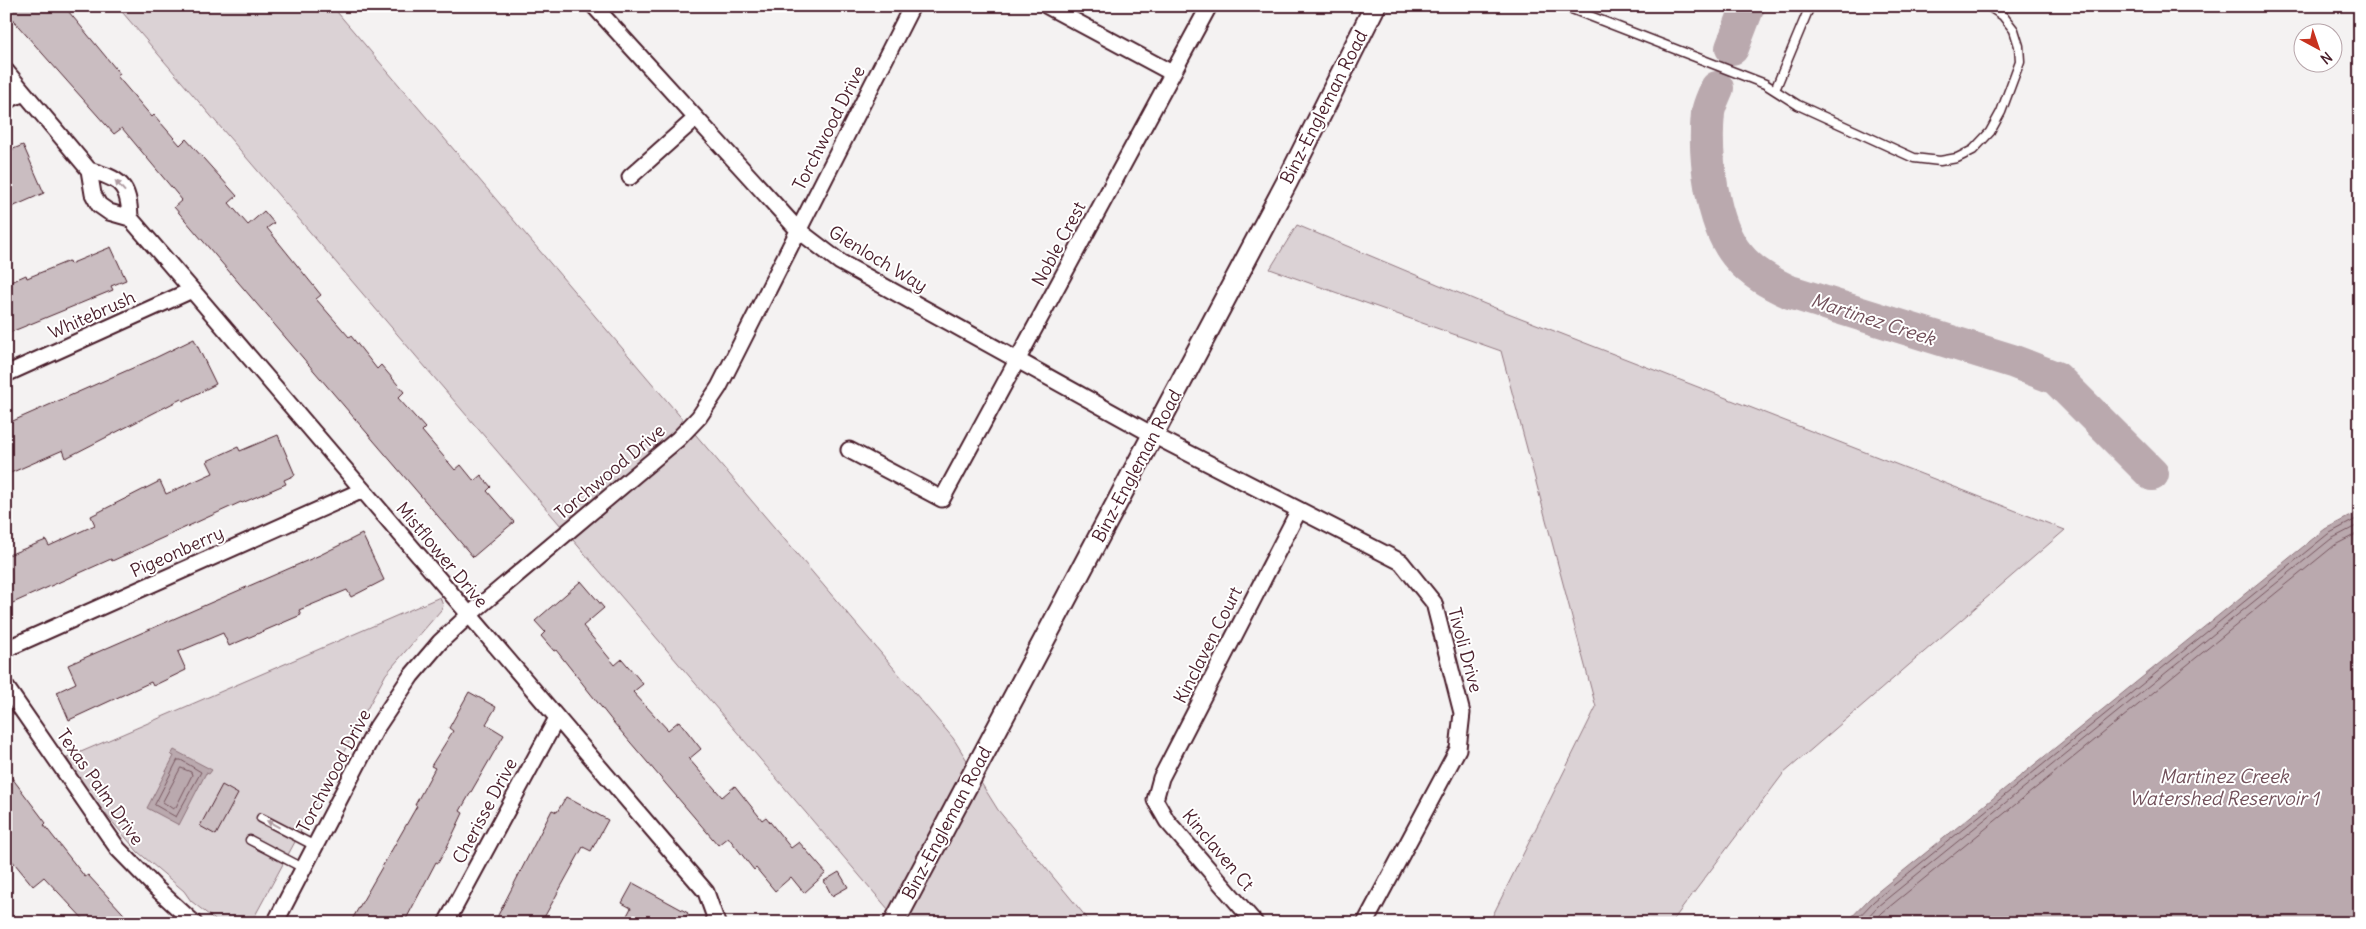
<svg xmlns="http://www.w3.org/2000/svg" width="2366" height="929" viewBox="0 0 2366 929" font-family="Delius,sans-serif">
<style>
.green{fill:#dbd2d5;stroke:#927880}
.water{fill:#baa9ae;stroke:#8d727a}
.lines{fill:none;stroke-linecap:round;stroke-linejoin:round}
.shore{stroke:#77565f;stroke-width:1}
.river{stroke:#baa9ae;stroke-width:34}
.building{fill:#cabdc1;stroke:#4a1f2b}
.service-casing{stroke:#4a1f2b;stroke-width:11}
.minor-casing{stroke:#4a1f2b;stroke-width:19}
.tertiary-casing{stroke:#4a1f2b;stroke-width:24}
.service{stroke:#fff;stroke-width:8}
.minor{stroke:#fff;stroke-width:15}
.tertiary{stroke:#fff;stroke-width:20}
.oneway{fill:#ae9aa0}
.labels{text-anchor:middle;stroke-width:4;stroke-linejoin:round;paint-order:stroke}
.street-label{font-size:18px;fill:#4a1f2b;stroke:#fff}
.water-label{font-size:19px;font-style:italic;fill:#714f59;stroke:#fff}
</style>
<rect width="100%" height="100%" fill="#f4f2f2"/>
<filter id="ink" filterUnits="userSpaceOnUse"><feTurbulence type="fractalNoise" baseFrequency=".02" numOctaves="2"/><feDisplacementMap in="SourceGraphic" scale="10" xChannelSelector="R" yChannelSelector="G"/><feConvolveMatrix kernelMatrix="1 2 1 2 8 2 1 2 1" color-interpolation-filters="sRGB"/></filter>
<g filter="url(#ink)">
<path class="green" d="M117 6H332L953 738 998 810 1091 923H900Z
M1297 225 1485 304 2065 530 1783 774 1671 923H1489L1596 707 1501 351 1270 269Z
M440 597 443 606 441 610 386 674 251 923H219L191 901 184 891 138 852 86 791 67 758Z"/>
<path class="water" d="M2360 511V923H1846L1870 898 2325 529Z
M174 750 212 770 209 774 206 773 179 825 147 808 174 756 171 755Z"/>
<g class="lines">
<path class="shore" d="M178 760H181L201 772 176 817 155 805Z
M181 768 191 772 192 775 176 807 173 809 163 802Z
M1853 923 1874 901 2328 534 2360 517
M1862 923 1878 906 2331 539 2360 524
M1872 923 1883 912 2335 545 2360 532"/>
<path class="river" d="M1732 48 1748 6
M1717 88C1714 96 1709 105 1708 113 1704 154 1711 226 1739 257 1752 273 1771 283 1790 292L2012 361 2056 378 2152 474"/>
</g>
<path class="building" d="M6 6H64L120 74 117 76 152 117 154 115 180 145 186 139 237 196 229 203 248 225 264 211 274 223 267 228 321 295 316 299 349 337 351 336 377 369 381 365 404 392 398 398 425 428 422 431 455 470 461 465 474 481 481 475 491 487 487 491 514 522 473 557 174 207 182 200 122 128 114 134 19 27 6 11Z
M23 145 44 193 12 207 6 195V152Z
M111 247 126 280 111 286 113 290 6 334V284L26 275 27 278 69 261 70 264Z
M194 339 216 384 183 401 181 399 66 458 63 450 6 475V424L153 359Z
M278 435 295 475 284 480 286 484 242 503 241 502 112 561 111 559 6 606V556L46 540 49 546 95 525 91 516 160 481 166 494 213 473 207 461 238 447 240 451Z
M362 534 384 580 351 597 347 590 299 610 301 615 229 646 223 633 178 652 186 670 153 686 151 682 69 720 57 692 76 683 68 665 320 555Z
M581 581 604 608 583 626 615 665 622 659 643 684 633 692 668 730 679 721 701 749 689 759 722 797 735 786 762 820 766 817 791 848 799 842 826 873 804 893 791 877 775 891 756 868 754 870 728 837 718 845 613 722 556 650 554 651 541 636 545 632 535 621Z
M469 692 496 707 486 724 504 735 460 811 463 813 446 849 438 863 436 862 404 923H350L417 806 415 805 435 768 431 766 453 731 449 728Z
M6 770 46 823 44 825 85 877 88 875 132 923H87L44 877 33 886 6 853Z
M222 785 238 794 216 835 200 826Z
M566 797 608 820 591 851 583 847 541 923H494L552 810 557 812Z
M839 872 848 887 832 896 824 881Z
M633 883 688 913 683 923H623L631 908 622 903Z"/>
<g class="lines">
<g class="service-casing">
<path id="service" d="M1564 6 1765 84 1798 105 1914 158 1940 161 1957 158 1973 150 1990 132 2001 112 2020 61 2019 46 2014 30 2003 16 1988 6
M1775 90 1810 6
M261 818 315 846
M250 840 303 868"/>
</g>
<g class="minor-casing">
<path id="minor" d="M594 6 798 230 840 262 1153 435 1401 562 1434 603 1462 713 1458 749 1365 923
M1047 6 1172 73
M6 71 89 170 93 194 99 205 109 212 130 218 192 290 706 892 717 923
M6 101 24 93
M89 170C120 179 129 184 130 218
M630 177 696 118
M6 374 192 290
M849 450 942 499 1209 6
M6 649 363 490
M6 687 118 849 157 889 194 923
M275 923 377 727 411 676 440 642 469 615 678 439 699 417 719 387 912 6
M446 923 557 718
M1255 923 1167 821 1155 800 1161 778 1299 510"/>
</g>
<g class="tertiary-casing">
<path id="tertiary" d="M894 923 1287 182 1375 6"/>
</g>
<use href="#service" class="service"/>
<use href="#minor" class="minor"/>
<use href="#tertiary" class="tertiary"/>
</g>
<defs><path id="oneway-solid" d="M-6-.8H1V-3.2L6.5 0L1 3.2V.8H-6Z" transform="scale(1.25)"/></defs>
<g class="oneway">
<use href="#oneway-solid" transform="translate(120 186) rotate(-132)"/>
<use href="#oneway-solid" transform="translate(273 824) rotate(-152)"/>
</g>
</g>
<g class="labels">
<g class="street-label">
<text transform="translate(1324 107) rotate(-63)" y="6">Binz-Engleman Road</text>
<text transform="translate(829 128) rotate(-63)" y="6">Torchwood Drive</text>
<text transform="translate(1059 244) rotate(-62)" y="6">Noble Crest</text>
<text transform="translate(878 259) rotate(31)" y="6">Glenloch Way</text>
<text transform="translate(92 315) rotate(-24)" y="6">Whitebrush</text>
<text transform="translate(1137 466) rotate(-62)" y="6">Binz-Engleman Road</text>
<text transform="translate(610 472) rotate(-40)" y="6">Torchwood Drive</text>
<text transform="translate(177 552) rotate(-24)" y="6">Pigeonberry</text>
<text transform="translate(442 555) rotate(50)" y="6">Mistflower Drive</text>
<text transform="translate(1208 645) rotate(-63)" y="6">Kinclaven Court</text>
<text transform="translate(1465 650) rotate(75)" y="6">Tivoli Drive</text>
<text transform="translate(334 771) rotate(-62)" y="6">Torchwood Drive</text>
<text transform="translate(100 787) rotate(55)" y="6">Texas Palm Drive</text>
<text transform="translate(485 811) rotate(-62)" y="6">Cherisse Drive</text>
<text transform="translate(947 823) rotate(-62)" y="6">Binz-Engleman Road</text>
<text transform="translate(1218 850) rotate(50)" y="6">Kinclaven Ct</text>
</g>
<g class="water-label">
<text transform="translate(1873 319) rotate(18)" y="7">Martinez Creek</text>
<text x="2224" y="783">Martinez Creek<tspan x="2224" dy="22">Watershed Reservoir 1</tspan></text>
</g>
</g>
<rect width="2366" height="929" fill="none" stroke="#fff" stroke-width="25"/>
<rect x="12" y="12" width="2341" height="904" fill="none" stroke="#4a1f2b" stroke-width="2" filter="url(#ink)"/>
<g transform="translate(2318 48) rotate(140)"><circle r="24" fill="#ffffff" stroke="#b7a5aa"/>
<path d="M0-4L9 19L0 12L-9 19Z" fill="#c8321e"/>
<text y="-8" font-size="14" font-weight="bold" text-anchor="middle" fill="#4a1f2b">N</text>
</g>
</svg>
